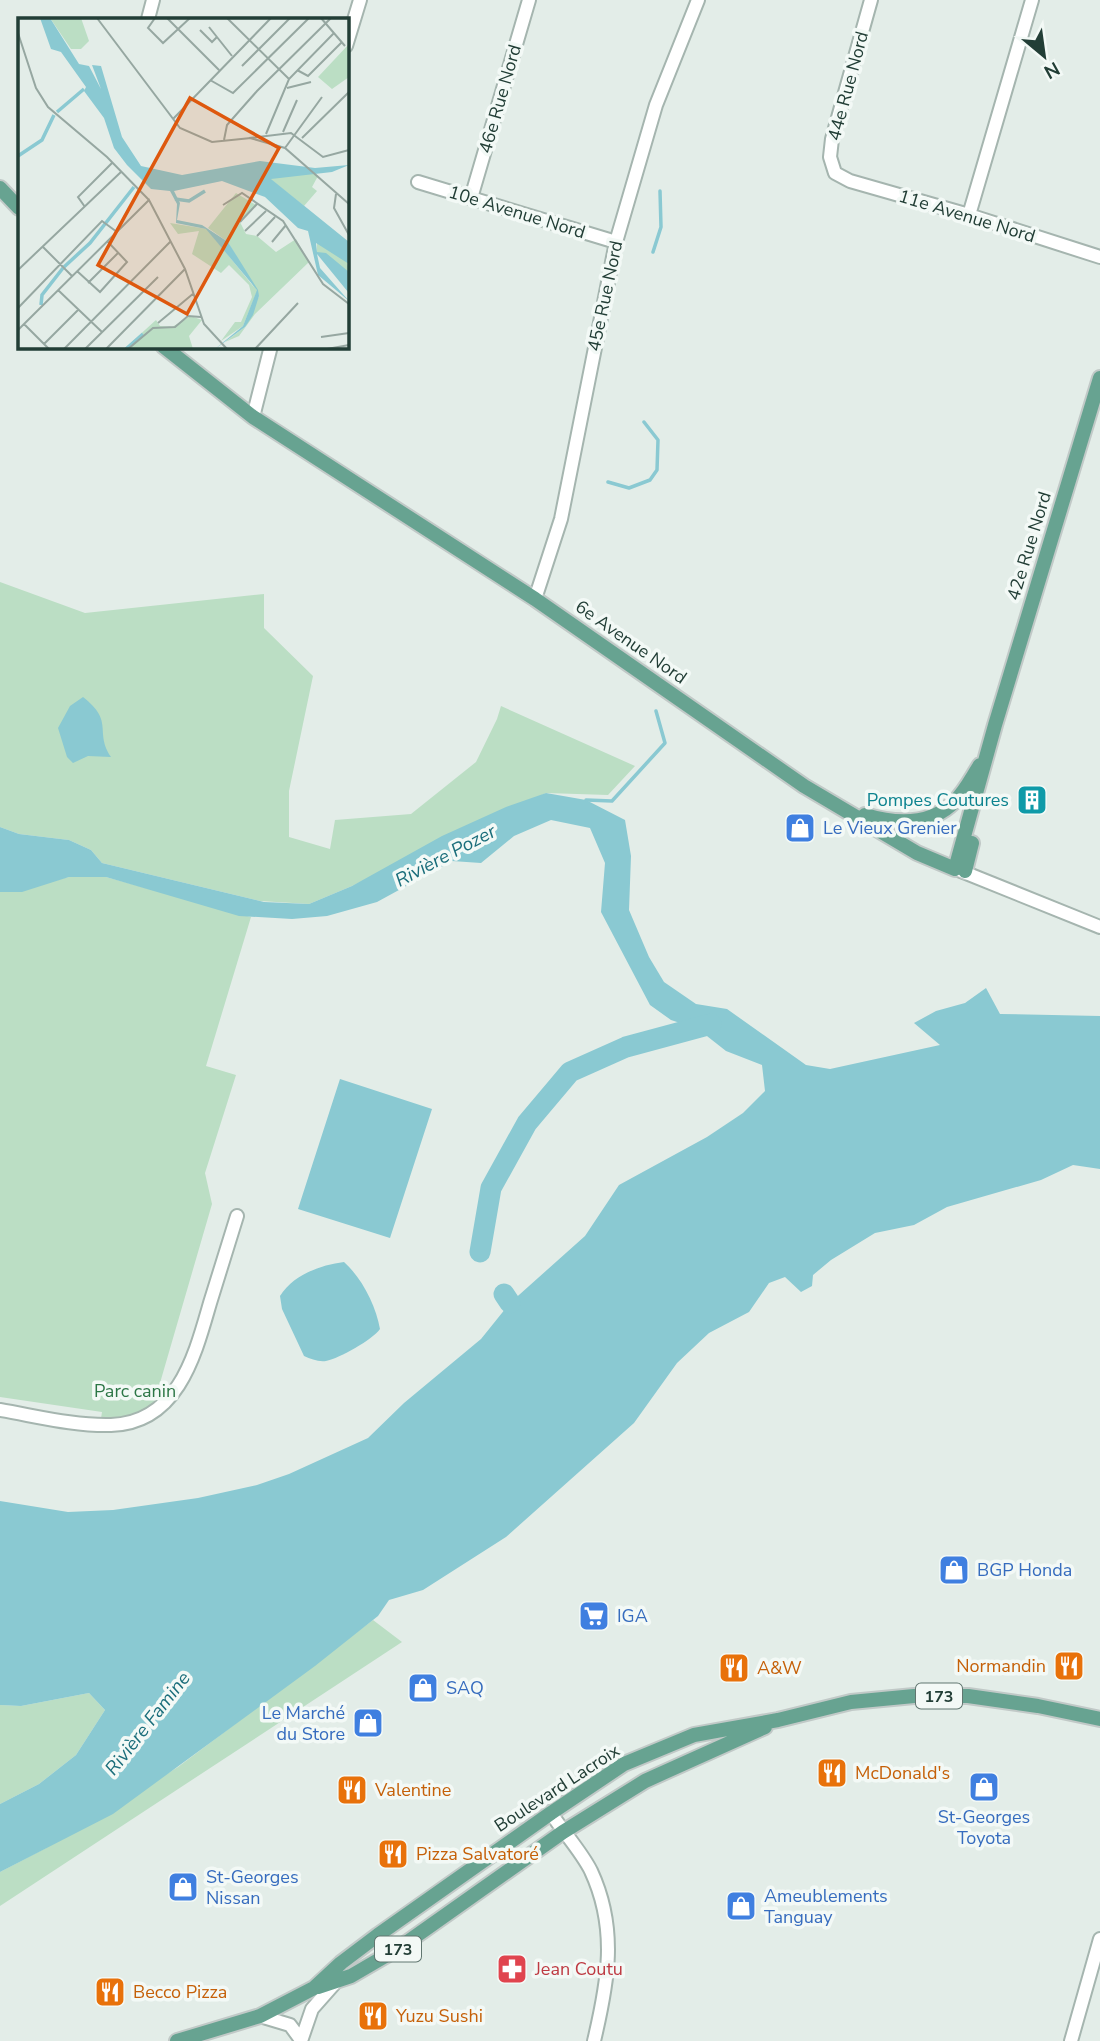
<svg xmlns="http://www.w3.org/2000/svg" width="1100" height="2041" viewBox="0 0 1100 2041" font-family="'Nunito Sans',sans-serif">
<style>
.green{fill:#bbdec4}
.water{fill:#8ac9d2}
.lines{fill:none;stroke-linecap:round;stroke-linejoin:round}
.stream{stroke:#8ac9d2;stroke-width:3.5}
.river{stroke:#8ac9d2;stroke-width:21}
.minor-casing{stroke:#a5b5af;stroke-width:16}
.major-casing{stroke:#c1c9c7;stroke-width:18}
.minor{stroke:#fff;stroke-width:12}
.major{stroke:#67a391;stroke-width:14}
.labels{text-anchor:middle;stroke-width:7;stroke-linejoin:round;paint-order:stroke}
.shield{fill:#f3f9f6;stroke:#617670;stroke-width:2}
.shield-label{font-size:16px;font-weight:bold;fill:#223e36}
.street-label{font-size:18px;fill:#223e36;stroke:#f3f9f6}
.culture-label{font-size:18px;fill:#0d838f;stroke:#f3f9f6;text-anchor:end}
.shop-label{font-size:18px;fill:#366cbe;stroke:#f3f9f6;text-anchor:start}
.park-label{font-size:18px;fill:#2c7646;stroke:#f3f9f6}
.food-label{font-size:18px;fill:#c56008;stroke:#f3f9f6;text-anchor:start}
.health-label{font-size:18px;fill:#be3a42;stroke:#f3f9f6;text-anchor:start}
.water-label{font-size:19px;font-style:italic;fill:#1b6e7b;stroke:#f3f9f6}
.inset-river{fill:none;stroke:#8ac9d2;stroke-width:3.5}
.inset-road{fill:none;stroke:#96a7a1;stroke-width:2}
.view{fill:#de580e;fill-opacity:0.15;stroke:#de580e;stroke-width:3.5}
.inset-edge{fill:none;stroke:#223e36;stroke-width:3.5}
</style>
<rect width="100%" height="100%" fill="#e3ede8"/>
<path class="green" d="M0 582 85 613 264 594V628L313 676 289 791V837L330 849 335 820 411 814 476 762 497 719 501 706 635 766 608 795 546 793 352 886 309 904 260 901 102 863 91 850 69 840 19 834 0 827Z
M69 877H106L251 917 206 1066 236 1075 205 1173 212 1204 160 1383 170 1398 155 1411 100 1425 102 1412 0 1397V891Z
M373 1620 402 1642 0 1906V1872L46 1848 178 1767Z
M89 1693 105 1710 76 1755 39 1784 0 1804V1705L21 1706Z"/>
<path class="water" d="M83 697C115 722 94 731 111 757L88 756 73 763 67 757 58 728 70 706Z
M546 793 586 800 625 820 631 856 629 910 649 957 664 982 696 1004 727 1009 806 1065 830 1069 940 1045 914 1023 936 1011 965 1003 986 988 1000 1014 1100 1016V1169L1073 1165 1041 1180 947 1207 914 1225 875 1233 831 1260 813 1275 812 1286 801 1292 785 1277 769 1283 749 1312 709 1333 677 1363 634 1423 506 1537 423 1590 389 1600 378 1616 315 1666 113 1814 0 1872V1804L39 1784 76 1755 105 1710 89 1693 21 1706 0 1705V1501L68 1512 113 1510 198 1498 257 1485 289 1474 368 1438 404 1403 481 1339 510 1303 585 1236 619 1185 707 1137 743 1113 765 1091 762 1065 726 1051 698 1029 671 1020 650 1005 601 912 605 863 590 828 551 820 514 836 481 863 452 861 377 902 327 916 292 919 239 916 106 877H69L22 892H0V827L19 834 69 840 91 850 102 863 264 902 309 904 352 886 442 836 506 807Z
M340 1079 432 1109 390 1238 298 1209Z
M344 1262C362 1278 376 1306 380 1329 372 1340 340 1358 326 1361 318 1362 311 1359 304 1356L282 1309 280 1296C293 1275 320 1265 344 1262Z"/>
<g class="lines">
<path class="stream" d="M653 252 661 227 660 191
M608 482 629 488 650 480 657 470 658 440 644 422
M586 800 612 801 665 743 656 711"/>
<path class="river" d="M480 1252 491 1188 527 1123 570 1072 626 1047 711 1024
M504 1294 510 1303"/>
<g class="minor-casing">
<path id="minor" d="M871 0 832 139 830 157 835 173 850 181 969 215 1100 257
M148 19 153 0
M346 46 360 0
M418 182 616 242
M471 198 529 0
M969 215 1032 0
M253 417 271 346
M535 599 561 519 616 242 656 105 698 0
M956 869 1100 927
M0 1410C36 1416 74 1426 111 1425 178 1423 195 1355 210 1303 219 1274 228 1245 237 1216
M551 1813C563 1832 581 1851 591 1871 618 1929 608 1982 594 2041
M260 2016 290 2025 301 2040
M301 2041 312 2009 335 1983
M1071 2041 1100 1939"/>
</g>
<g class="major-casing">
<path id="major" d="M0 188 19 208
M163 346 253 417 535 599 804 786 917 853 955 869 995 725 1100 378
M865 815C895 824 930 826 954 802 965 792 972 777 980 765
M965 871 972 843
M318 1987 351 1976 399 1948 563 1832 645 1781 765 1727
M177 2041 260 2016 314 1988 341 1963 378 1935 551 1813 624 1764 694 1735 778 1720 851 1702 914 1696H968L1038 1706 1100 1719"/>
</g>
<use href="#minor" class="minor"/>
<use href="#major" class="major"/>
</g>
<defs>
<g id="building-square" transform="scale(1.575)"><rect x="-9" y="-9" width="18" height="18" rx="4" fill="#0f9aa8" stroke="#f3f9f6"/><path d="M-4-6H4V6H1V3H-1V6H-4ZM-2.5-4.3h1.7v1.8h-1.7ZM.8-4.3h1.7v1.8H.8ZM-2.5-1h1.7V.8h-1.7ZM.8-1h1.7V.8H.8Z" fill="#fff"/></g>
<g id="shop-square" transform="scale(1.575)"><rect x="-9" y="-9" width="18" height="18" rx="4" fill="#3f7fe0" stroke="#f3f9f6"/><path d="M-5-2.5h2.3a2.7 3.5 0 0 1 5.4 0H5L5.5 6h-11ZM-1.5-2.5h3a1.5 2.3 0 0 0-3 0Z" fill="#fff"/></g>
<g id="supermarket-square" transform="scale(1.575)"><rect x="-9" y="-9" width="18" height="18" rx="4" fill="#3f7fe0" stroke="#f3f9f6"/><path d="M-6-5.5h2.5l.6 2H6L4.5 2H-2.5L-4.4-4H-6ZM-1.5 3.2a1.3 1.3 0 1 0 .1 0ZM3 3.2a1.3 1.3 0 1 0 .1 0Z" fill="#fff"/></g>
<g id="restaurant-square" transform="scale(1.575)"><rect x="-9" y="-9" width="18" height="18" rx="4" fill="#e8710a" stroke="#f3f9f6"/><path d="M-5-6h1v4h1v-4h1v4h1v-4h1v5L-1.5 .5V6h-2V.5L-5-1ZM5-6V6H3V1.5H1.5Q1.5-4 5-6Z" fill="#fff"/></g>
<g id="pharmacy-square" transform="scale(1.575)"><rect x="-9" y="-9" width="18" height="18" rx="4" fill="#e0444e" stroke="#f3f9f6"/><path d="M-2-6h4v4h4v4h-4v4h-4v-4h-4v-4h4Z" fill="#fff"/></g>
</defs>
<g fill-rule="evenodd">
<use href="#building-square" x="1032" y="800"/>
<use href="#shop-square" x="800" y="828"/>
<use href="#shop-square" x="954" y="1570"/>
<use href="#supermarket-square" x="594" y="1616"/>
<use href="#restaurant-square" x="1069" y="1666"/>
<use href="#restaurant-square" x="734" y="1668"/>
<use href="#shop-square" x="423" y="1688"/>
<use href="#shop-square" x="368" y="1723"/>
<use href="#restaurant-square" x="832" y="1773"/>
<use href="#shop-square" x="984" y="1787"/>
<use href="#restaurant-square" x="352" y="1790"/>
<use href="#restaurant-square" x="393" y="1854"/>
<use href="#shop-square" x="183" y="1887"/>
<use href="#shop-square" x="741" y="1906"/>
<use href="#pharmacy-square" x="512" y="1969"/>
<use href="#restaurant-square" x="110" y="1992"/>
<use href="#restaurant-square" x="373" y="2016"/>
</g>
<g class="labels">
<g class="shield">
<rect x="916" y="1683.5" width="46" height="25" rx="5"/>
<rect x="375" y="1936.5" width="46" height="25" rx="5"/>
</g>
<g class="shield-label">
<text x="939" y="1702">173</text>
<text x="398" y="1955">173</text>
</g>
<g class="street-label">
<text transform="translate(848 86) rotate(-75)" y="6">44e Rue Nord</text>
<text transform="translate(500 99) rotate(-74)" y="6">46e Rue Nord</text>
<text transform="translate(517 212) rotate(17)" y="6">10e Avenue Nord</text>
<text transform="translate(967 216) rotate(17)" y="6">11e Avenue Nord</text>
<text transform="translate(605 296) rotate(-78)" y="6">45e Rue Nord</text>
<text transform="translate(1029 546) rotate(-73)" y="6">42e Rue Nord</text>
<text transform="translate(631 642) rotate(35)" y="6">6e Avenue Nord</text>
<text transform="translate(557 1788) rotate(-33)" y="6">Boulevard Lacroix</text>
</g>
<g class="culture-label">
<text x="1009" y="806">Pompes Coutures</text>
</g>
<g class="shop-label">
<text x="823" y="834">Le Vieux Grenier</text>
<text x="977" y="1576">BGP Honda</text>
<text x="617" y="1622">IGA</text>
<text x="446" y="1694">SAQ</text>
<text x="345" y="1719" text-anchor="end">Le Marché<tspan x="345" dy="21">du Store</tspan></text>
<text x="984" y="1823" text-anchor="middle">St-Georges<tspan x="984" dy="21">Toyota</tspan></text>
<text x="206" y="1883">St-Georges<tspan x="206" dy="21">Nissan</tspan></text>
<text x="764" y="1902">Ameublements<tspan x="764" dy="21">Tanguay</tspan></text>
</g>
<g class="park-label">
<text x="135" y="1397">Parc canin</text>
</g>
<g class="food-label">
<text x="1046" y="1672" text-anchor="end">Normandin</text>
<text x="757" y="1674">A&amp;W</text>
<text x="855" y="1779">McDonald's</text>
<text x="375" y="1796">Valentine</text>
<text x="416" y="1860">Pizza Salvatoré</text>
<text x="133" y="1998">Becco Pizza</text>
<text x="396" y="2022">Yuzu Sushi</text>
</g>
<g class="health-label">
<text x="535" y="1975">Jean Coutu</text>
</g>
<g class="water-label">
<text transform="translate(445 855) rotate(-28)" y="7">Rivière Pozer</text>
<text transform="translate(147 1723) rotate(-52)" y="7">Rivière Famine</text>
</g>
</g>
<g transform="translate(18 18)">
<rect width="331" height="331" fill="#e3ede8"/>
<path d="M32 0H63L71 23 63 31H53ZM331 26V59L314 71 300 59ZM294 153 300 158 294 169 299 173 286 188 251 160ZM218 175 238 187 222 204 228 216 239 218 258 234 278 221 291 244 237 296 221 318 207 324 227 309 241 278 210 224 190 210ZM152 205 189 211 239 273 225 308 203 323 217 304H223L234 279 231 267 211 247 203 255 174 236 181 213 160 216ZM299 223 329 244 331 254 299 234ZM173 298 184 302 171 318 175 331H106L138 302 142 308 154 309Z" fill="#bbdec4"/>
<path d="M22 0H32L61 46 71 48 83 71 74 47 83 48 104 119 123 148 164 157 242 143 297 150 331 147 314 154 253 161 331 224V246L298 225 299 234 308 235 331 254 330 274 299 236 302 250 331 283 300 257 290 213 280 210 247 179 204 163 156 173 162 185 159 202 184 207 210 224 240 272 241 278 235 297 227 309 197 331 225 308 239 272 188 211 158 205 159 186 152 173 133 171 109 147 96 130 86 100 66 73 68 69 43 34 33 31Z" fill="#8ac9d2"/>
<path class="inset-river" d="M39 94 66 71M0 138 24 122 36 97M157 181 171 183 187 173M46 249 72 225 116 169M23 287 24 277 45 250M108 331 125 316"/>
<path class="inset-road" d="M79 0 162 110 194 124 233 120M137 0 130 10 145 25 172 0M149 0 201 52M209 0 271 61M303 0 327 28M191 9 214 38M182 12 194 24 199 19M0 15 18 70 30 89 89 139 131 182M224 48 272 0M279 52 290 58 324 24M192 62 215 75 291 0M269 70 293 64M155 101 253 0M265 114 279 82M248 116 271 61 316 15M231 120 273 115 305 139 331 132M232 120 267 130 331 186M284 120 331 74M206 122 209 107 239 73 313 0M267 130 304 79M318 176 316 190 331 217M205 187 224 175 265 203 305 266 331 286M67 189 60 179 95 144M222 204 239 186M227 213 248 193M239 218 257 199M254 224 268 207M24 228 54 258M0 252 104 153M59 253 82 274 109 244 90 224M70 265 100 235M40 272 84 314M0 290 84 203 99 214M140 305 176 275M6 306 31 331M0 312 131 182 167 251 186 306 209 331M303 319 331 315M26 326 60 292M46 331 153 223M67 331 140 259M88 331 167 251M110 331 135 310 157 309 170 298 183 299M237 331 280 285M309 331 331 327"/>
<path class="view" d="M172 80 261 130 169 296 80 247Z"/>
<rect width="331" height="331" class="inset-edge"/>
</g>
<g transform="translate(1044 56) rotate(151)" stroke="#f3f9f6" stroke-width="5" paint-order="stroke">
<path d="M0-5L12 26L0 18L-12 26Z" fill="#223e36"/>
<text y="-10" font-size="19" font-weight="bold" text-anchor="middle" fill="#223e36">N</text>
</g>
</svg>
